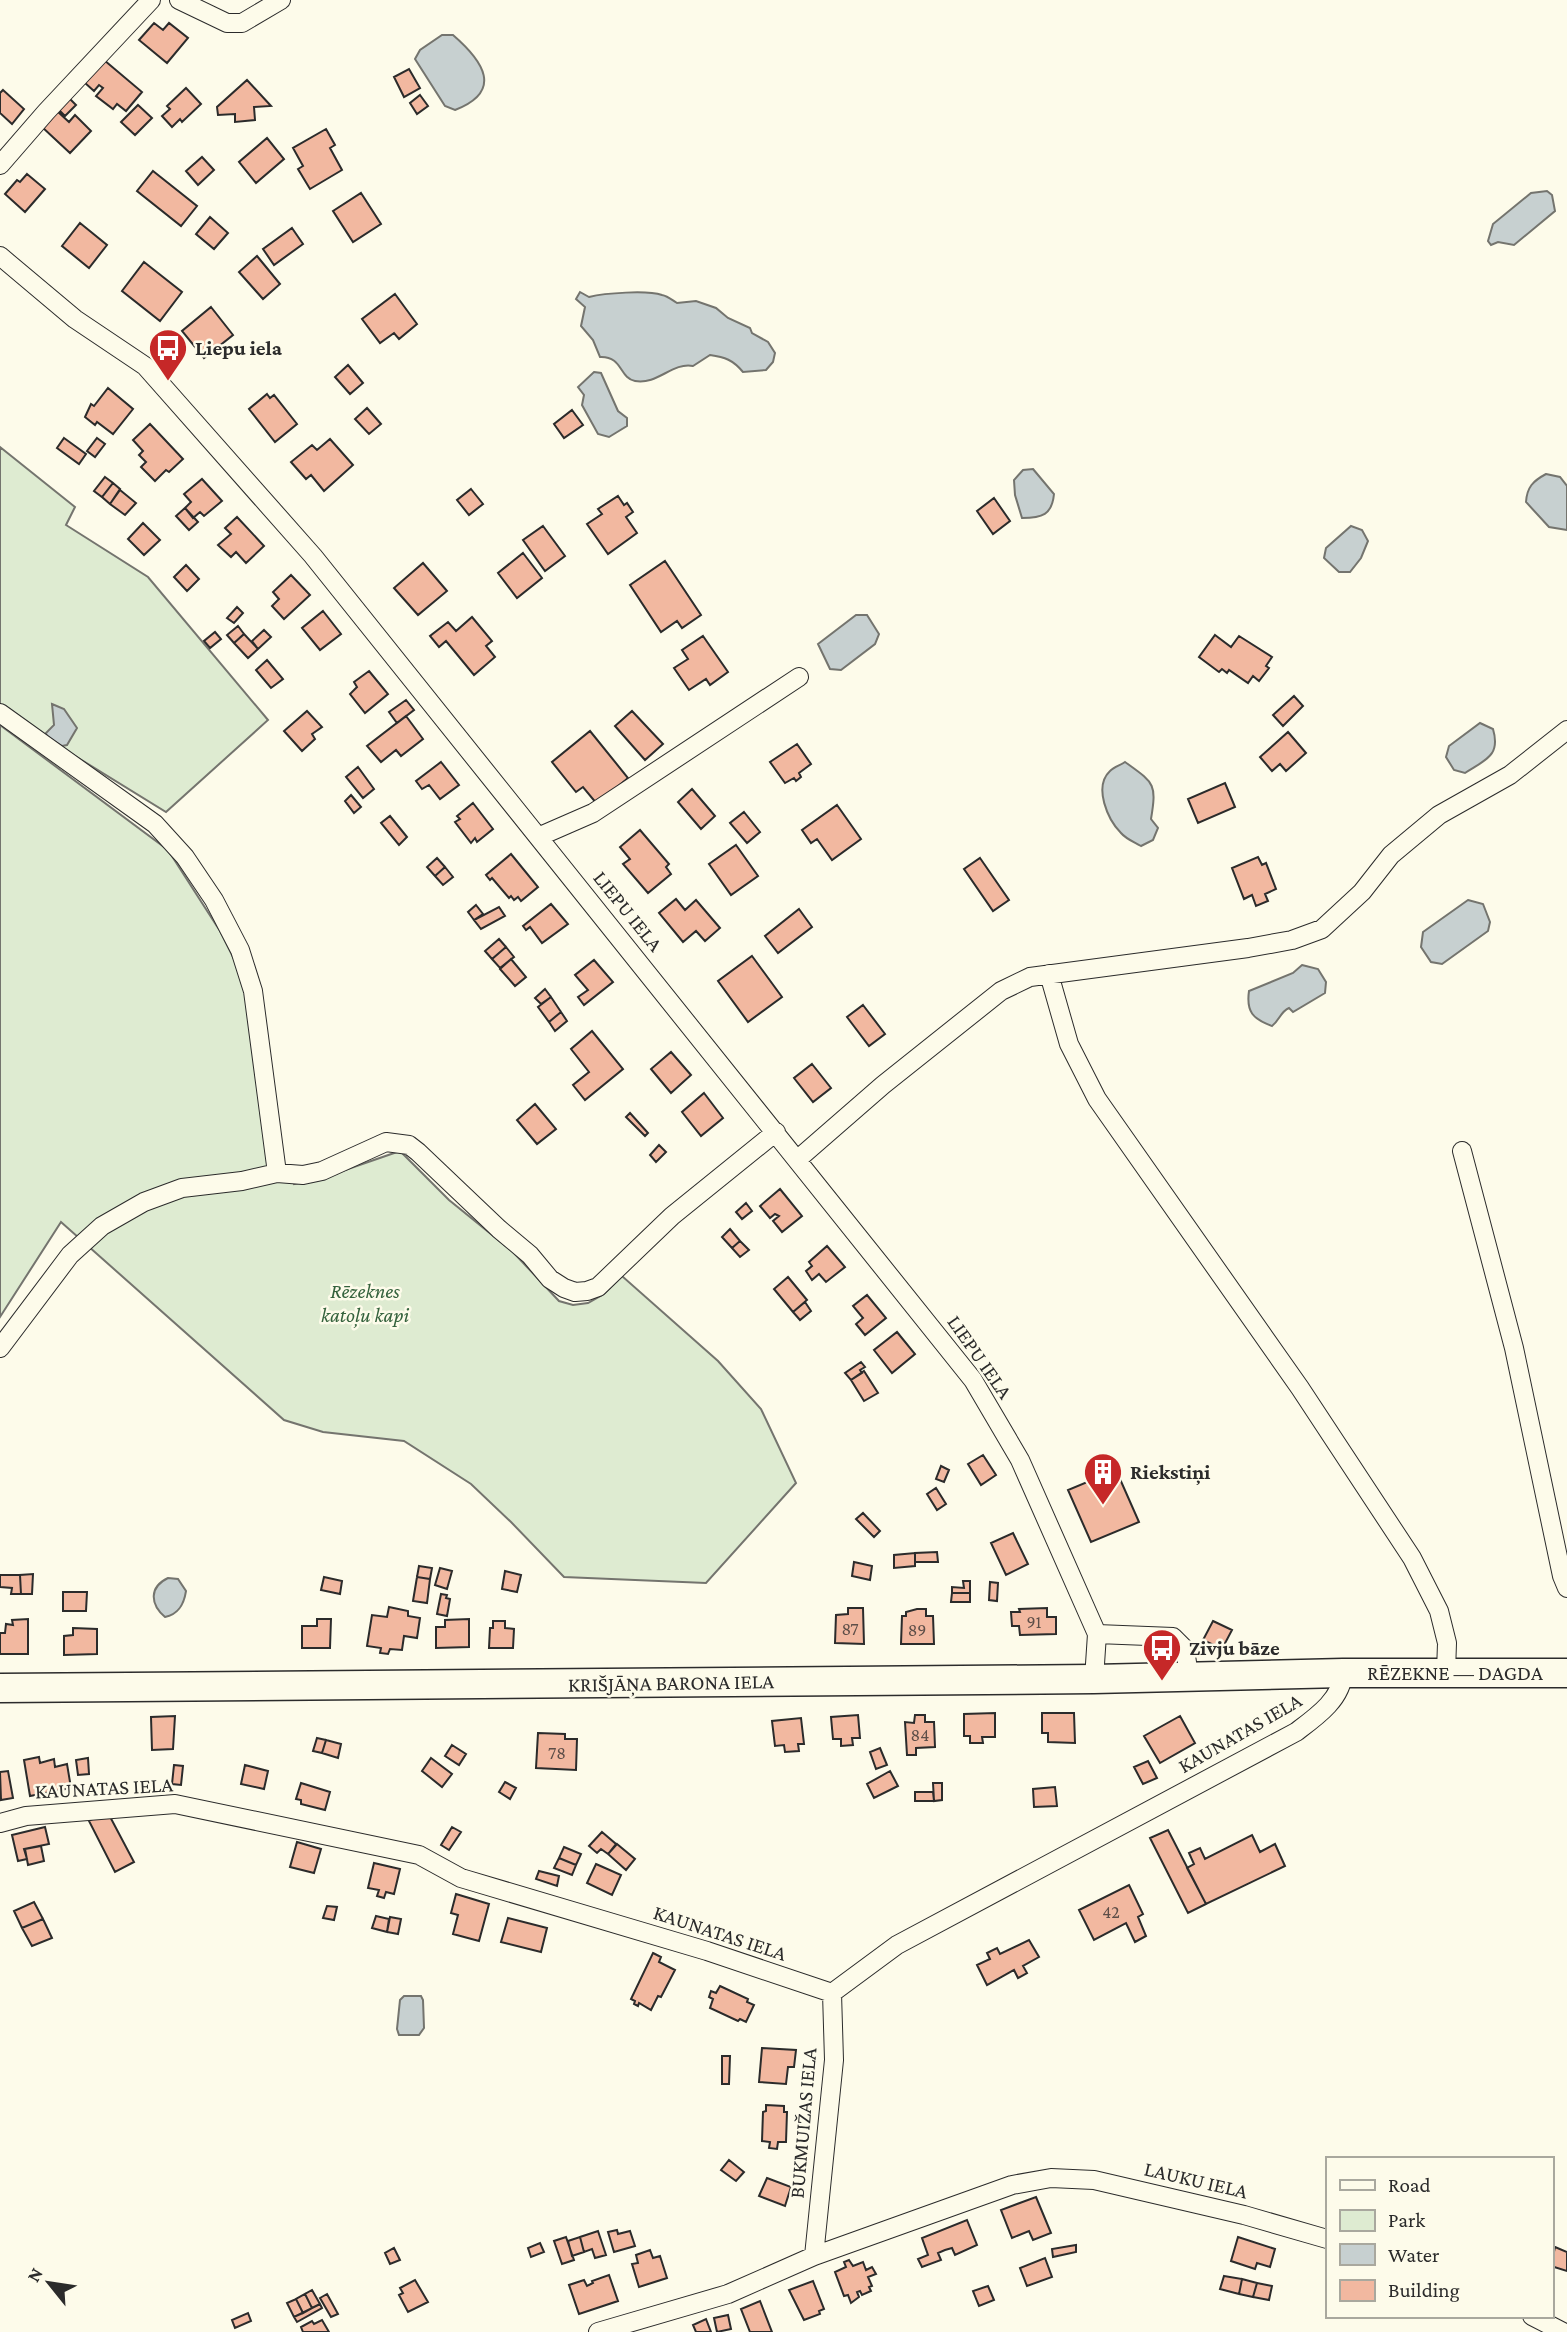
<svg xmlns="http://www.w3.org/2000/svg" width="1567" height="2332" viewBox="0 0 1567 2332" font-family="'Crimson Pro',serif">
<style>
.green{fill:#deebd1;stroke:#74746e;stroke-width:2}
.water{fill:#c7d0d0;stroke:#74746e;stroke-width:2}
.building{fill:#f2b8a0;stroke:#2b2b2b;stroke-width:2}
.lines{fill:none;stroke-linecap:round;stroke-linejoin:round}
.minor-casing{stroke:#2b2b2b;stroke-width:20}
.primary-casing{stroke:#2b2b2b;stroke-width:31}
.minor{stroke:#fdfbea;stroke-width:18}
.primary{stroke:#fdfbea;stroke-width:28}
.labels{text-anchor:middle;stroke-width:5;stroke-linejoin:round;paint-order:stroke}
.number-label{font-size:18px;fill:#5d4e48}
.poi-label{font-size:21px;font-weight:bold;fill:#2b2b2b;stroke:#fdfbea;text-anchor:start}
.street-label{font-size:21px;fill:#2b2b2b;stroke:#fdfbea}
.park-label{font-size:21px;font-style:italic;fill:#34623c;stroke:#fdfbea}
</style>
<rect width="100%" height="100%" fill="#fdfbea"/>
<path class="green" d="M0 447 75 507 66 525 148 577 268 720 166 812 49 740 0 706Z
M0 725 168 850 220 931 246 983 269 1138 294 1184 322 1178 400 1151 449 1200 512 1251 559 1301 573 1305 588 1303 604 1294 622 1276 718 1361 761 1409 796 1483 706 1583 564 1577 511 1522 471 1484 404 1441 323 1432 284 1420 61 1222 0 1317Z"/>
<path class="water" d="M442 35H453C483 61 504 91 455 110L445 106 415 59 420 50Z
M1547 191 1552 195 1555 211 1514 245 1498 242 1491 245 1488 241 1493 224 1531 193Z
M580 292 589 297C605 293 647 290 662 295 668 296 672 300 677 303L696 301 716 308 728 318 750 328 752 333 768 342 775 353 773 362 766 370 743 372C733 360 725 357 710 355L693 366C672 362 658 385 635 381 619 378 623 356 600 357L593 340 581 326 585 307 576 299Z
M594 372 601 373 618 411 627 418V426L609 437 598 434 582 405 584 395 578 387Z
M1033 469 1054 494C1052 515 1042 518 1022 518L1015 495 1014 480 1023 470Z
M1546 474 1560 477 1567 486V530L1549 527 1526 502C1527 487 1533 481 1546 474Z
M1351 526 1362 530 1368 541 1361 558 1350 572H1339L1324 558 1326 548Z
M856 615H867L879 634 875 644 841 670 830 669 818 644Z
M52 704 64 709 77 728 67 745 62 746 47 737 46 733 54 725Z
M1480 723 1493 729C1501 756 1485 760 1465 773L1454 770 1446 757 1449 746Z
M1125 762C1154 783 1157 783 1151 819L1158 828 1153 840 1141 846C1134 842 1126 839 1121 833 1108 820 1093 787 1110 771 1114 767 1121 765 1125 762Z
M1468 900 1483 904 1490 922 1488 931 1442 964 1431 962 1421 947 1423 932Z
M1302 965 1318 969 1326 982 1325 993 1293 1012 1289 1008C1280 1012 1280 1020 1272 1026 1253 1019 1246 1012 1249 991L1293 973Z
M168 1578 178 1579 186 1591C184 1604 179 1614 165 1617 150 1604 149 1587 168 1578Z
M404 1996H421L423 2000 424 2028 419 2035H399L397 2029 400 2000Z"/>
<path class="building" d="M154 23 163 30 169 23 188 38 167 63 139 40Z
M104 60 142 92 126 111 117 104 113 109 96 96 103 88 99 85 94 91 85 83Z
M409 69 420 88 404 97 394 77Z
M247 80 271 106 254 107 255 120 235 122V114L218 115 217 107Z
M186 88 201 104 182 122 180 119 172 127 162 116 170 109 167 106Z
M3 90 24 109 12 124 0 113V93Z
M420 95 428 106 417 114 410 103Z
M69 98 76 105 65 116 58 109Z
M138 105 152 118 135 135 121 122Z
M57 111 69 122 75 115 91 131 70 153 42 127Z
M326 129 335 145 330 148 342 170 310 189 298 169 303 166 293 148Z
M267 138 284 159 256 183 239 162Z
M202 157 214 170 198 185 186 171Z
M153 171 197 206 181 226 137 191Z
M27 174 45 189 25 212 5 194 17 180 20 182Z
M361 193 381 224 353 242 333 211Z
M210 217 228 233 214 249 196 234Z
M80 223 107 245 89 268 62 246Z
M292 228 303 244 274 265 263 249Z
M257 256 280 284 263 299 239 272Z
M144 262 182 292 160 321 122 291Z
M395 294 417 324 399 339 394 333 380 343 362 319Z
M211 307 233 335 204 358 182 331Z
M348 365 363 383 350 394 335 377Z
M108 388 133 409 113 434 97 422 95 425 85 417 91 404 94 406Z
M267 394 270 398 274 395 297 424 275 442 249 409Z
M367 408 381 424 369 434 355 419Z
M572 410 583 425 564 438 554 424Z
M150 424 183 459 169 472 166 470 155 481 141 467 146 462 139 455 143 451 133 440Z
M64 438 86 454 79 464 57 448Z
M97 438 105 444 95 457 87 451Z
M330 439 353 465 324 491 311 475 306 479 291 462 312 445 317 450Z
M105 477 113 483 102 497 94 491Z
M202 479 222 501 204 516 200 512 193 518 185 508 191 502 184 494Z
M113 483 120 489 110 504 102 497Z
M471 489 483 504 469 515 457 500Z
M120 490 136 503 125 515 110 504Z
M618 496 624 505 627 503 633 512 626 517 637 533 608 554 587 524 602 514 598 509Z
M994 498 1010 521 993 534 977 511Z
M185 508 198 522 189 530 176 516Z
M237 517 264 546 246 563 236 552 231 557 218 545 231 534 225 528Z
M143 523 160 540 144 555 128 539Z
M543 526 565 556 545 571 523 540Z
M523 553 542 578 517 598 498 573Z
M665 561 701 615 682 628 677 621 661 632 630 585Z
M423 563 447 591 418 615 394 588Z
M186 565 199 579 187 591 174 577Z
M291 575 310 595 284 619 272 606 279 599 273 592Z
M237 607 243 613 234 623 227 618Z
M323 611 341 634 320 650 302 628Z
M472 617 492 641 486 646 495 657 474 675 446 641 439 647 430 636 448 622 456 631Z
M238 626 244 634 234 643 227 635Z
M264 630 271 637 258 649 252 641Z
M215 632 221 639 210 648 204 641Z
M244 634 258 649 248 658 234 643Z
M1215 635 1231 647 1239 636 1272 657 1266 666 1269 668 1259 681 1253 676 1248 683 1229 670 1227 673 1222 669 1219 672 1199 657Z
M703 636 728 672 710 685 706 679 689 690 674 668 688 659 682 650Z
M267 660 283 679 271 688 256 670Z
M369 671 388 694 365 713 350 694 357 687 354 682Z
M1294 696 1303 706 1283 726 1273 715Z
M406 700 414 710 397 723 389 712Z
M307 711 322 727 312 734 315 739 302 751 284 731Z
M632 711 663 744 645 760 615 726Z
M406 716 423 739 401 756 396 750 381 762 367 746Z
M590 731 628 778 597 804 583 787 576 792 552 762Z
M1288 732 1306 753 1286 771 1280 764 1272 771 1260 757Z
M797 744 811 764 799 773 801 777 796 781 794 778 785 783 770 762Z
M441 762 459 785 440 799 429 785 422 789 416 781Z
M358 767 374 789 363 798 346 777Z
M1225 783 1235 807 1198 823 1188 799Z
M692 789 715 816 701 829 678 802Z
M351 795 361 807 354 813 345 801Z
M473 803 493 829 477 842 475 838 471 843 455 822 460 819 457 816Z
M837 805 861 839 832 860 817 839 811 843 802 830Z
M744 812 760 832 747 843 730 823Z
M390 816 407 837 399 845 381 823Z
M640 830 669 864 666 867 671 874 648 893 623 864 630 859 620 847Z
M736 845 758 876 731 895 709 864Z
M511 854 538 887 521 901 518 897 514 900 511 896 509 898 492 878 490 880 486 875Z
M1258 857 1262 865 1266 863 1276 889 1265 894 1268 901 1256 906 1252 895 1244 899 1232 868Z
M437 858 445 867 435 876 427 867Z
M980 858 1009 900 993 911 964 869Z
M445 867 453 877 443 885 435 876Z
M676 899 685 910 696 900 720 928 705 941 696 931 683 942 659 913Z
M551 904 568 924 542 943 530 927 526 930 523 926Z
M476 905 483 914 474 920 468 912Z
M499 907 505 916 481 929 474 920Z
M799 909 812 927 778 953 765 936Z
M499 939 506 947 492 959 485 951Z
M506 947 514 957 500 968 492 959Z
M752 956 782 997 748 1022 718 981Z
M511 959 526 977 515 986 500 969Z
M594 960 613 982 584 1005 578 997 588 990 575 975Z
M545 989 551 997 541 1004 535 998Z
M551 997 561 1012 549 1022 538 1007Z
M863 1005 885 1034 869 1046 847 1017Z
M561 1012 567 1021 555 1031 549 1022Z
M592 1031 623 1069 585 1100 573 1085 589 1072 571 1049Z
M671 1052 691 1075 671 1093 651 1069Z
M812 1064 831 1088 813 1102 794 1078Z
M704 1093 723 1118 701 1136 682 1112Z
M535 1104 556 1129 537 1144 517 1120Z
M630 1113 648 1133 645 1136 626 1117Z
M659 1145 666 1152 656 1162 650 1155Z
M780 1189 802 1216 782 1232 773 1221 779 1216 775 1214 770 1218 760 1206Z
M746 1203 752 1211 742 1219 736 1212Z
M730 1229 740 1241 732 1248 722 1237Z
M740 1241 749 1250 740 1257 732 1248Z
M827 1246 845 1267 826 1282 819 1274 812 1280 806 1271 812 1266 809 1262Z
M788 1277 807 1300 793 1312 774 1289Z
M867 1295 886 1318 865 1335 856 1324 863 1318 853 1306Z
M805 1302 811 1311 800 1320 793 1312Z
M897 1332 915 1354 892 1373 874 1350Z
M861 1362 865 1367 860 1370 862 1373 851 1380 845 1373Z
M864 1371 878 1393 864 1401 851 1380Z
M983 1455 996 1475 981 1485 968 1464Z
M941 1466 949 1470 944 1482 936 1479Z
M1116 1470 1139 1522 1091 1542 1068 1490Z
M936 1488 946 1504 937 1510 927 1494Z
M863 1513 880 1531 874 1537 856 1519Z
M1013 1533 1028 1564 1006 1575 991 1543Z
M937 1552 938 1562H915V1553Z
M915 1553V1566L894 1568V1555Z
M854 1562 872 1566 870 1580 852 1576Z
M419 1566 432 1568 430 1579 417 1577Z
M440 1568 452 1571 447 1589 435 1585Z
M505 1571 521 1575 517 1592 502 1589Z
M33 1574 32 1594H21L20 1575Z
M0 1575H20L21 1594H11L12 1588 0 1587Z
M324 1577 342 1581 340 1594 321 1590Z
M417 1577 430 1579 427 1603 413 1601Z
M963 1581H970V1593H952V1587L964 1588Z
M990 1582 998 1583 997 1601 989 1600Z
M63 1592H87L86 1611H63Z
M952 1593H970V1602H951Z
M441 1594 447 1595 446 1598 450 1599 447 1616 437 1614Z
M389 1607 408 1611V1616L420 1618 417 1638 404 1636 402 1650 390 1649 388 1654 380 1653 381 1648 367 1646 372 1615 387 1617Z
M848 1608H863L864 1644 835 1643 836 1615 848 1614Z
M1047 1608V1617H1056V1634L1020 1635 1019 1626H1012L1011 1612H1020L1019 1609Z
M917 1609H926V1616H933L934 1644H901L902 1616H906V1612Z
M28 1619V1654H0V1633H5L6 1624 13 1625 12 1620Z
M317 1619H331L330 1648H302V1626H317Z
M469 1619V1647L436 1648V1627H445V1620Z
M493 1621H505V1628L514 1629 513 1648H489L490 1628H493Z
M1213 1621 1232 1630 1222 1649 1203 1640Z
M73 1628 97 1629V1654L64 1655V1636L73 1635Z
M995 1713V1737H982L983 1743H970V1736H964V1714Z
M1042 1713H1074L1075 1743 1048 1742V1733H1042Z
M858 1715 860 1738H852L853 1745 841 1746V1739H833L831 1717Z
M915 1715H925V1722H934L935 1747 916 1748V1755H907L905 1722 914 1723Z
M175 1716 173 1749 152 1750 151 1717Z
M1180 1716 1195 1743 1160 1763 1144 1736Z
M801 1718 804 1744H798L799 1751 785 1752 784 1745 775 1746 772 1721Z
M538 1733 565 1734V1739H577L576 1770 536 1768Z
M317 1738 326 1740 322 1753 313 1751Z
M326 1740 341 1744 338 1758 322 1753Z
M452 1745 466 1754 459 1765 445 1756Z
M880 1748 887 1765 876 1769 870 1752Z
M39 1757 40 1763 54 1759 55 1767 67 1764 71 1788 30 1796 24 1760Z
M88 1758 89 1774 78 1775 76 1760Z
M431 1758 452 1774 442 1787 422 1771Z
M1148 1761 1157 1778 1143 1784 1134 1767Z
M174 1765 183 1766 181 1785 172 1784Z
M245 1765 268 1771 264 1789 241 1784Z
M8 1771 13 1798 1 1800 0 1772Z
M890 1771 898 1786 874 1798 867 1784Z
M505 1782 516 1788 510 1799 499 1792Z
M301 1783 330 1792 325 1810 301 1804V1800L296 1799Z
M933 1783H942V1800L934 1801Z
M1055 1787 1057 1806 1034 1807 1033 1789Z
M915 1792H933L934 1801H915Z
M107 1811 134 1862 115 1872 89 1821Z
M45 1827 49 1844 24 1849 27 1859 18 1861 12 1835Z
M452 1827 461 1832 449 1850 441 1845Z
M1168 1830 1206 1904 1188 1913 1150 1838Z
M602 1832 616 1844 608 1854 601 1849 597 1853 589 1846Z
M1252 1835 1260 1852 1275 1844 1285 1866 1206 1904 1187 1868 1194 1864 1189 1853 1200 1848 1205 1859Z
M297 1842 321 1849 314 1873 290 1867Z
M617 1844 635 1859 626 1870 608 1854Z
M41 1846 44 1861 28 1865 25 1849Z
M564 1847 581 1854 576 1865 559 1858Z
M559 1858 576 1865 572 1875 554 1868Z
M374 1863 400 1869 394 1894 386 1892 384 1898 377 1896 379 1890 368 1888Z
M596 1864 621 1875 612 1895 587 1883Z
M539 1871 559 1876 557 1886 536 1879Z
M1129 1885 1143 1914 1138 1917 1146 1936 1135 1942 1126 1923 1094 1940 1079 1910Z
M456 1894 489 1904 479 1941 453 1934 458 1915 451 1913Z
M34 1902 43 1919 22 1928 14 1911Z
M327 1906 337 1907 334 1920 323 1918Z
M376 1916 389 1919 387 1932 372 1928Z
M390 1917 401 1919 398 1934 387 1932Z
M508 1918 547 1928 541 1952 501 1942Z
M43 1919 52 1938 32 1946 22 1928Z
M1029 1940 1039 1957 1023 1966 1027 1973 1018 1978 1014 1970 987 1985 977 1965 990 1959 987 1953 997 1948 1000 1954Z
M653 1953 661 1957 659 1962 675 1970 661 1997 658 1996 651 2010 639 2003 638 2006 634 2004 635 2001 631 1999Z
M720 1986 748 1999 747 2002 754 2005 746 2022 740 2019 738 2021 710 2008 713 1999 709 1997 711 1991 716 1993Z
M762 2048 796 2050 794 2067H788L786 2084 759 2082Z
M722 2056H730L729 2084H722Z
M766 2105 784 2106V2112H787L786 2142H778L777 2149 769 2148 770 2142 762 2141 763 2112 766 2111Z
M729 2160 744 2172 736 2181 721 2170Z
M767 2178 791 2187 785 2206 759 2196Z
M1036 2197 1051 2233 1033 2240 1029 2231 1012 2238 1001 2210Z
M967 2220 977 2245 955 2255 952 2248 945 2250 938 2253 941 2260 922 2267 918 2259 928 2255 922 2238Z
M617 2230 618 2234 630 2231 635 2246 614 2252 608 2232Z
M598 2231 606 2255 595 2258 592 2249 584 2252 580 2237Z
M566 2237 574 2260 562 2264 554 2241Z
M580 2237 584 2252 572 2256 568 2241Z
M1238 2237 1275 2249 1270 2267 1257 2263 1255 2269 1231 2261Z
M540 2243 544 2252 531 2257 528 2248Z
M1076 2245V2252L1053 2257 1052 2249Z
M1555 2247 1567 2252V2271L1551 2266Z
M394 2248 400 2260 390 2264 385 2253Z
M650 2250 653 2258 660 2256 667 2278 639 2287 632 2264 638 2263 636 2255Z
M1045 2258 1052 2277 1027 2286 1020 2268Z
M849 2260 853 2266 863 2262 866 2270 872 2267 876 2274 868 2277 872 2286 869 2287 871 2291 862 2295 860 2291 857 2292 859 2297 851 2303 848 2295 844 2296 835 2272 846 2267 844 2262Z
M609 2275 618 2301 579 2314 569 2285 584 2280 587 2286 593 2283 592 2281Z
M1224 2276 1242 2279 1239 2294 1220 2289Z
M1242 2279 1257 2283 1253 2297 1239 2294Z
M415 2280 428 2302 408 2312 399 2295 403 2293 400 2288Z
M813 2281 824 2309 819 2311 820 2314 804 2320 789 2290Z
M1257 2283 1272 2286 1269 2300 1253 2297Z
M988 2286 994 2300 979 2306 973 2291Z
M312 2290 320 2304 312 2308 305 2294Z
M305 2294 312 2308 303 2313 296 2299Z
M327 2294 338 2314 331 2317 320 2298Z
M296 2299 303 2313 294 2317 287 2303Z
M760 2301 772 2332H750L741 2309Z
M320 2304 322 2308 297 2322 294 2317Z
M248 2313 251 2321 235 2328 232 2320Z
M728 2315 731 2329 717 2332 714 2318Z
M706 2319 711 2332H696L693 2325Z
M322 2320 329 2332H303L301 2327 312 2321 314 2324Z"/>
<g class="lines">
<g class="minor-casing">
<path id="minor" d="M179 0 227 23H242L281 0
M0 165 46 112 151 0
M0 256 75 319 145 366 313 556 973 1380 1020 1460 1097 1634 1094 1679
M0 713 155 824 185 857 214 900 240 950 253 991 277 1173
M538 837 593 813 799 677
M1049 974 1069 1044 1097 1099 1300 1388 1412 1558 1439 1611 1447 1643 1446 1672
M1462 1151 1514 1348 1562 1576 1567 1588
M798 1159 883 1085 1001 991 1030 977 1248 948 1292 940 1322 929 1362 892 1391 855 1439 815 1510 775 1567 730
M0 1348 70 1255 102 1226 144 1202 182 1188 242 1181 277 1173 303 1175 322 1171 386 1142 409 1145 418 1152 499 1229 530 1255 550 1279 564 1288 575 1292 587 1291 598 1287 672 1216 776 1132
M1097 1634 1173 1637 1185 1649 1189 1676
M0 1823 26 1816 175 1804 419 1855 461 1878 707 1951 832 1993 897 1945 1296 1732C1316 1717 1342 1699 1343 1673
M814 2256 834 2060 832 1993
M1532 2316 1563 2332
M598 2332 728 2294 814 2256 1012 2185 1051 2178 1094 2180 1244 2215 1327 2239"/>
</g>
<g class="primary-casing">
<path id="primary" d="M0 1688 1094 1679 1343 1673H1567"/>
</g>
<use href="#minor" class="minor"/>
<use href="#primary" class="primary"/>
</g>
<defs>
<g id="bus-pin" transform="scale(2.0125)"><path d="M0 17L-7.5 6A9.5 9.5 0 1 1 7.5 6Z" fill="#c62828" stroke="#fdfbea"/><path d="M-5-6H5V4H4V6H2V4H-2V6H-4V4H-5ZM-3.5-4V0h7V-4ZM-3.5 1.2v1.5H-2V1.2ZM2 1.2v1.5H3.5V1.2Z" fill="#fff"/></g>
<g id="building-pin" transform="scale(2.0125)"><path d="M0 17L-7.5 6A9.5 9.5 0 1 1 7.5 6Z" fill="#c62828" stroke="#fdfbea"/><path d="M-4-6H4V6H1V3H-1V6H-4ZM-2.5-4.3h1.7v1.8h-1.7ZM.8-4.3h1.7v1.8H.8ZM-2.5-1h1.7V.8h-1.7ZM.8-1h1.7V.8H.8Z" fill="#fff"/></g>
</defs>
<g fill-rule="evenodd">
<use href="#bus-pin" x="168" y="348"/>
<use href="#building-pin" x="1103" y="1472"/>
<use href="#bus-pin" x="1162" y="1648"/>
</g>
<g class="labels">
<g class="number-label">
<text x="1034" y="1628">91</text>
<text x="850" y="1635">87</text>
<text x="917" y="1636">89</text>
<text x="920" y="1741">84</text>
<text x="557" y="1759">78</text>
<text x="1111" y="1918">42</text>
</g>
<g class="poi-label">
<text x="195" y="355">Liepu iela</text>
<text x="1130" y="1479">Riekstiņi</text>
<text x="1189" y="1655">Zivju bāze</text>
</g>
<g class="street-label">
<text transform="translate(628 911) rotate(51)" y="7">LIEPU IELA</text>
<text transform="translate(980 1357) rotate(55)" y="7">LIEPU IELA</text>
<text x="1455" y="1680">RĒZEKNE — DAGDA</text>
<text transform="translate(671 1683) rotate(-1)" y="7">KRIŠJĀŅA BARONA IELA</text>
<text transform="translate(1240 1733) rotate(-30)" y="7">KAUNATAS IELA</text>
<text transform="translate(104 1788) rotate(-3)" y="7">KAUNATAS IELA</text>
<text transform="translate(720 1933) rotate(18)" y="7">KAUNATAS IELA</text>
<text transform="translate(803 2123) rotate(-85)" y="7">BUKMUIŽAS IELA</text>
<text transform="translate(1196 2180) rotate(13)" y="7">LAUKU IELA</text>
</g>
<g class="park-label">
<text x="365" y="1298">Rēzeknes<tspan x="365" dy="24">katoļu kapi</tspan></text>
</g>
</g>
<rect x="1326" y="2157" width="228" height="161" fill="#fdfbea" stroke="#a9a89e" stroke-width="2"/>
<rect x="1340" y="2180" width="35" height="10" fill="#fdfbea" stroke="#a9a89e" stroke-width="2"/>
<text x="1388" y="2192" font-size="21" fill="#2b2b2b">Road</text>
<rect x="1340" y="2210" width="35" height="21" fill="#deebd1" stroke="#a9a89e" stroke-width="2"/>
<text x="1388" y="2227" font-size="21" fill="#2b2b2b">Park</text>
<rect x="1340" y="2244" width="35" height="21" fill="#c7d0d0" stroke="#a9a89e" stroke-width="2"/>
<text x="1388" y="2262" font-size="21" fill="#2b2b2b">Water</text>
<rect x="1340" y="2280" width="35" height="21" fill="#f2b8a0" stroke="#a9a89e" stroke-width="2"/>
<text x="1388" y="2297" font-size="21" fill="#2b2b2b">Building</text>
<g transform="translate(49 2283) rotate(300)" stroke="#fdfbea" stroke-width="5" paint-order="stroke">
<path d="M0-5L12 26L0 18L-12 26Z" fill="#2b2b2b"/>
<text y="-10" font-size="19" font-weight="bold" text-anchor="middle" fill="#2b2b2b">N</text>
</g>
</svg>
